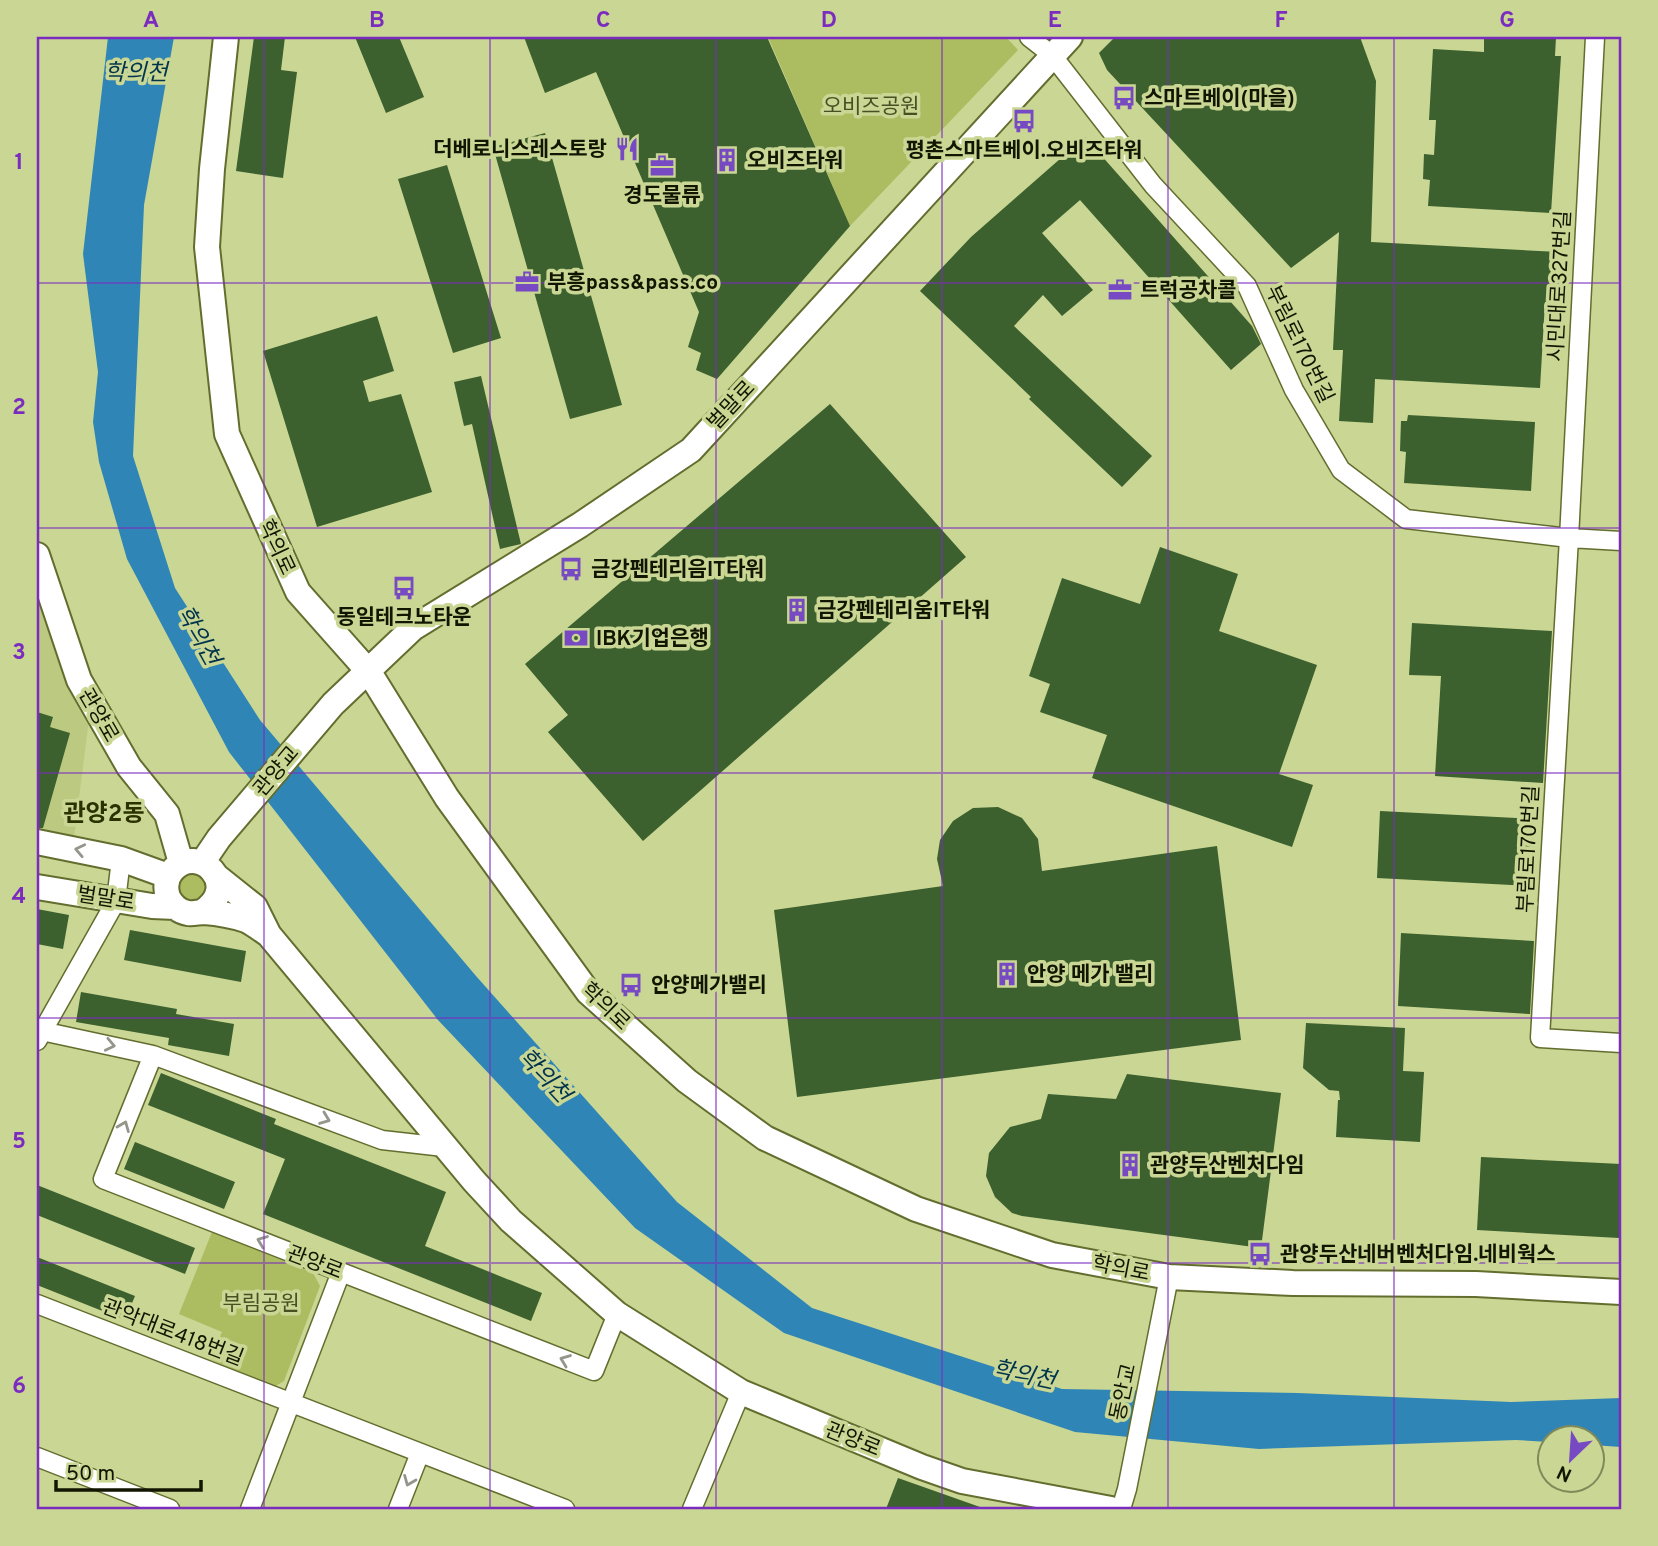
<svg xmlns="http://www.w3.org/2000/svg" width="1658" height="1546" viewBox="0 0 1658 1546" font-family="Overpass,'Noto Sans KR',sans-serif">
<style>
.built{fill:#bcca81}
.green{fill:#acbc60}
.water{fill:#2f85b5}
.building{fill:#3c602e}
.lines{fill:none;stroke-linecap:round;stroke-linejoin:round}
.street-casing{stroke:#636d2e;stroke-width:21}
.secondary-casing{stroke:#636d2e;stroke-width:28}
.street{stroke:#fff;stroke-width:18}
.secondary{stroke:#fff;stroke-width:24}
.oneway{stroke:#94968c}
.grid{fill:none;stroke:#7b2cbf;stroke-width:2;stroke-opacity:0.55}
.labels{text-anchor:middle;stroke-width:7;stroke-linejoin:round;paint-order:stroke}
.poi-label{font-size:21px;font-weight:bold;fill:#121600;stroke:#c9d694;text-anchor:start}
.park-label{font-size:21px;fill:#484f23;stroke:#c9d694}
.street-label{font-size:21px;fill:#121600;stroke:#c9d694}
.water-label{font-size:23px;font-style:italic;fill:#01334c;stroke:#c9d694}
.quarter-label{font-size:24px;font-weight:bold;fill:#2b3200;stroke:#c9d694}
.neatline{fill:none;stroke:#7b2cbf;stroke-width:2.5}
.grid-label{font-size:23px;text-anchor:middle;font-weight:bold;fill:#7b2cbf}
</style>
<rect width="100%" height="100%" fill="#c9d694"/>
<path class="built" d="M37 586 90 712 74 838 37 830Z"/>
<path class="green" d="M768 37H1006L1018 50 850 226Z
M178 887a14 14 0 1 1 28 0a14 14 0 1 1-28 0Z
M212 1232 313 1273 320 1286 284 1381 274 1387 210 1359 222 1332 179 1314Z"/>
<path class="water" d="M108 37H174L144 205 133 456 175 588 260 720 476 976 677 1202 812 1308 1062 1389 1298 1393 1511 1402 1621 1398V1447L1592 1445V1438H1550L1549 1442 1516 1440 1259 1449 1075 1432 784 1333 635 1228 438 1020 229 752 127 559 99 462 93 422 98 372 83 254Z"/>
<path class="building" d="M254 37H285L281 70 297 72 283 178 236 171Z
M355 37H399L424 97 386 113Z
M524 37H767L850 226 717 379 696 370 701 353 688 347 699 312 596 72 545 93Z
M1115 37H1360L1376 81 1371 242 1559 252 1557 302H1545L1540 388 1375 379 1373 423 1339 421 1343 350H1333L1339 232 1291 268 1107 70 1099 53Z
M1484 37H1556L1555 56H1561L1551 213 1428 206 1430 180 1423 179 1424 154 1434 155 1436 120H1429L1433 49 1484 52Z
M545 133 622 405 570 419 493 147Z
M1085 137 1252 326 1261 344 1231 370 1080 200 1042 233 1093 290 1062 316 1043 295 1014 326 1152 456 1122 487 1029 399 1031 397 920 291 971 237Z
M447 165 501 338 453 353 398 179Z
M377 316 394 371 363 381 369 402 401 394 432 492 317 527 263 351Z
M481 376 521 544 500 549 472 424 464 426 454 382Z
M830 404 966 557 643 841 548 732 568 715 525 664Z
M1408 415 1535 422 1531 491 1404 483 1406 452 1400 451 1401 421H1407Z
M1160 547 1238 574 1219 631 1317 665 1279 774 1313 785 1292 847 1092 778 1107 735 1040 712 1050 684 1029 676 1062 578 1140 604Z
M1412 623 1552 631 1543 783 1435 776 1441 676 1409 675Z
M37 712 53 717 50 727 70 733 43 828H37Z
M998 807 1022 818 1038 839 1042 871 1217 846 1241 1040 797 1097 774 910 943 886 937 859 940 840 953 821 973 808Z
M1380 811 1534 819 1530 886 1377 878Z
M37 909 69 915 63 949 37 944Z
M130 930 246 951 241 982 124 960Z
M1401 933 1534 941 1530 1014 1398 1006Z
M81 992 177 1009 176 1014 234 1024 229 1056 168 1045 169 1038 76 1022Z
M1306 1023 1405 1028 1403 1071 1424 1072 1420 1142 1336 1137 1338 1100H1340L1339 1091 1329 1090 1303 1068Z
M161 1073 276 1119 274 1124 446 1192 425 1246 542 1293 531 1321 263 1214 285 1159 148 1105Z
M1127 1074 1281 1093 1261 1248 1022 1216 1012 1213 995 1197 986 1176 989 1153 1010 1127 1041 1119 1048 1094 1116 1099Z
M135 1142 235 1182 224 1209 124 1169Z
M1481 1157 1621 1164 1619 1238 1477 1230Z
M37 1185 195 1248 185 1274 37 1215Z
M37 1257 135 1296 125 1320 37 1285Z
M898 1478 980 1507 979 1509H886Z"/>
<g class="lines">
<g class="street-casing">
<path id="street" d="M1029 37 1052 55 1153 185 1247 286 1294 390 1341 470 1406 519 1569 538 1621 541
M1595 37 1569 538 1540 1038 1621 1043
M37 1030 153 1055 382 1140 444 1147
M37 1041 116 901 121 859
M153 1055 103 1179 594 1371 617 1314
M37 1304 565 1509
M37 1457 170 1509
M250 1509 341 1272
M398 1509 420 1453
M692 1509 741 1392
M1121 1509 1127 1489 1169 1277"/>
</g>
<g class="secondary-casing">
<path id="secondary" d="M226 37 212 169 207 247 227 434 298 592 369 672 447 798 588 992 687 1081 765 1138 916 1209 1052 1255 1169 1277 1293 1283 1476 1284 1621 1292
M37 555 79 680 129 767 167 814 181 863
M37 842 121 859 168 876
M202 863 219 838 333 704 413 628 580 525 691 450 1070 37
M216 876 255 907 269 935 474 1181 511 1221 617 1314 741 1392 922 1467 962 1481 1111 1509
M37 887 152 906 175 907
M202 912C243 886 198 841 172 871 166 878 165 888 168 897 171 904 179 912 188 913 192 914 199 912 204 912 217 913 234 916 246 920 254 924 262 930 269 935"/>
</g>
<use href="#street" class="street"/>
<use href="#secondary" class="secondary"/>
</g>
<defs><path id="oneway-chevron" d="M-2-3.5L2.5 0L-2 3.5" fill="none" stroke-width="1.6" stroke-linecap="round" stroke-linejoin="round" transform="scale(1.75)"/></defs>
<g class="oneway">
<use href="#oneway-chevron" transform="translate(80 850) rotate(-168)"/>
<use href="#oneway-chevron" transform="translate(110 1045) rotate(12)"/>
<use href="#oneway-chevron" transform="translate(325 1119) rotate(21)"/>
<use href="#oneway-chevron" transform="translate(124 1126) rotate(-68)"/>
<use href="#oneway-chevron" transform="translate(262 1241) rotate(-159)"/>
<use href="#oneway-chevron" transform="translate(565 1360) rotate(-159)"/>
<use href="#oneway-chevron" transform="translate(409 1481) rotate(112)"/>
</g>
<path class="grid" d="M264 37V1509M490 37V1509M716 37V1509M942 37V1509M1168 37V1509M1394 37V1509M37 283H1621M37 528H1621M37 773H1621M37 1018H1621M37 1263H1621"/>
<defs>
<g id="bus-bare" transform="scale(1.89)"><path d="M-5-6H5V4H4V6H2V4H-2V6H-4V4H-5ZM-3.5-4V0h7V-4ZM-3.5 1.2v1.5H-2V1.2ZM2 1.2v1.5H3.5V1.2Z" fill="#7749c2" stroke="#c9d694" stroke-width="2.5" paint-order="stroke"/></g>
<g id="restaurant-bare" transform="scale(1.89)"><path d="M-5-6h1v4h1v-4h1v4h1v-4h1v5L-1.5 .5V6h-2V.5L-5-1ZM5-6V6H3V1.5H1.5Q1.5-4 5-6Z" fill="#7749c2" stroke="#c9d694" stroke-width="2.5" paint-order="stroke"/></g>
<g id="building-bare" transform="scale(1.89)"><path d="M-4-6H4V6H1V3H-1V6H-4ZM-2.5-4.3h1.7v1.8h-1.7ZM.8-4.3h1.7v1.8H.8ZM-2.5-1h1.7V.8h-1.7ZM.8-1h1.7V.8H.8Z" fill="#7749c2" stroke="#c9d694" stroke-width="2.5" paint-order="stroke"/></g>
<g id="office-bare" transform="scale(1.89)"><path d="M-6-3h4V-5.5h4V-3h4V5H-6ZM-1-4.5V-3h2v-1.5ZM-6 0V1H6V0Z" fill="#7749c2" stroke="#c9d694" stroke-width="2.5" paint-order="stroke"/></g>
<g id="bank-bare" transform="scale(1.89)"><path d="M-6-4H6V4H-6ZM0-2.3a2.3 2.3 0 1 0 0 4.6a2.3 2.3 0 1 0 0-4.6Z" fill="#7749c2" stroke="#c9d694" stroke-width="2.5" paint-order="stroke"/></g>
</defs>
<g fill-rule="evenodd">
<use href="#bus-bare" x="1124" y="98"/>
<use href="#bus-bare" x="1024" y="121"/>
<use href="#restaurant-bare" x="627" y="149"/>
<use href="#building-bare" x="727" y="160"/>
<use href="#office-bare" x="662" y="166"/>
<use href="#office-bare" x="527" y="282"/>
<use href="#office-bare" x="1120" y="290"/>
<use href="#bus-bare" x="571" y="569"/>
<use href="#bus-bare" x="404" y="588"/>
<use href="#building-bare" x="797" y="610"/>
<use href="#bank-bare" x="576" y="638"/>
<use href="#building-bare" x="1007" y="974"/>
<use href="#bus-bare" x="631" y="985"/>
<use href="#building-bare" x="1130" y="1165"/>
<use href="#bus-bare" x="1260" y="1254"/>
</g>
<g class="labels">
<g class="poi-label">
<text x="1144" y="105">스마트베이(마을)</text>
<text x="607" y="156" text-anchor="end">더베로니스레스토랑</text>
<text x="1024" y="157" text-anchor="middle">평촌스마트베이.오비즈타워</text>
<text x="747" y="167">오비즈타워</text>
<text x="662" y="202" text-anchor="middle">경도물류</text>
<text x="547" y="289">부흥pass&amp;pass.co</text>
<text x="1140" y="297">트럭공차콜</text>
<text x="591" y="576">금강펜테리음IT타워</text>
<text x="817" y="617">금강펜테리움IT타워</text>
<text x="404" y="624" text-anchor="middle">동일테크노타운</text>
<text x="596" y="645">IBK기업은행</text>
<text x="1027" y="981">안양 메가 밸리</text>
<text x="651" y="992">안양메가밸리</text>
<text x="1150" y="1172">관양두산벤처다임</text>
<text x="1280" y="1261">관양두산네버벤처다임.네비웍스</text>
</g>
<g class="park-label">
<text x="871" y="113">오비즈공원</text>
<text x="261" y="1310">부림공원</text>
</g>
<g class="street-label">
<text transform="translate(1559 286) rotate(-87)" y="7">시민대로327번길</text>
<text transform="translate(1300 344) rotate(64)" y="7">부림로170번길</text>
<text transform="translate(731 405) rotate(-47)" y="7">벌말로</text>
<text transform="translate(277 547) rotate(65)" y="7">학의로</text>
<text transform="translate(99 715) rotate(60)" y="7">관양로</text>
<text transform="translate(276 771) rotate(-50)" y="7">관양교</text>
<text transform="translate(1528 849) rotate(-87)" y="7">부림로170번길</text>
<text transform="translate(106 898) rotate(9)" y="7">벌말로</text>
<text transform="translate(606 1006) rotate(44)" y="7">학의로</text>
<text transform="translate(315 1262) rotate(21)" y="7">관양로</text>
<text transform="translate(1121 1268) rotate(11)" y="7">학의로</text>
<text transform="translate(173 1332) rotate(21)" y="7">관악대로418번길</text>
<text transform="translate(1123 1392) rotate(-78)" y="7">동안교</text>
<text transform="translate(853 1439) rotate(22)" y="7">관양로</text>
</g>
<g class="water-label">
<text x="136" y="80">학의천</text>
<text transform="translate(199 635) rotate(61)" y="8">학의천</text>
<text transform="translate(545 1075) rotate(47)" y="8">학의천</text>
<text transform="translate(1024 1374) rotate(12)" y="8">학의천</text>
</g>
<g class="quarter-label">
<text x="104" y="821">관양2동</text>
</g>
</g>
<rect width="1658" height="1546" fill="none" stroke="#c9d694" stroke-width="77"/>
<g transform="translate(1571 1459) rotate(205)"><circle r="33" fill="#c9d694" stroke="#808959" stroke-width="2"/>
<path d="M0-5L12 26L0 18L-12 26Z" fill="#7749c2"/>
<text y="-10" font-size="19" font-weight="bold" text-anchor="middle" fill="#121600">N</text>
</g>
<path d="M56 1480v10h145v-10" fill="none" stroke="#121600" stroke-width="3.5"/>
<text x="66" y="1480" font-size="21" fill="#121600" stroke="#c9d694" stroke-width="5" paint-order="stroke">50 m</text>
<rect x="38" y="38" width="1582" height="1470" class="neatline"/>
<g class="grid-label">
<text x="151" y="27">A</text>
<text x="377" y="27">B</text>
<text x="603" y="27">C</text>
<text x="829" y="27">D</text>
<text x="1055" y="27">E</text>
<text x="1281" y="27">F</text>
<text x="1507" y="27">G</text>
<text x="19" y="169">1</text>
<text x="19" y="414">2</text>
<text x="19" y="659">3</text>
<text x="19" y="903">4</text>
<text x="19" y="1148">5</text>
<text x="19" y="1393">6</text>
</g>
</svg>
